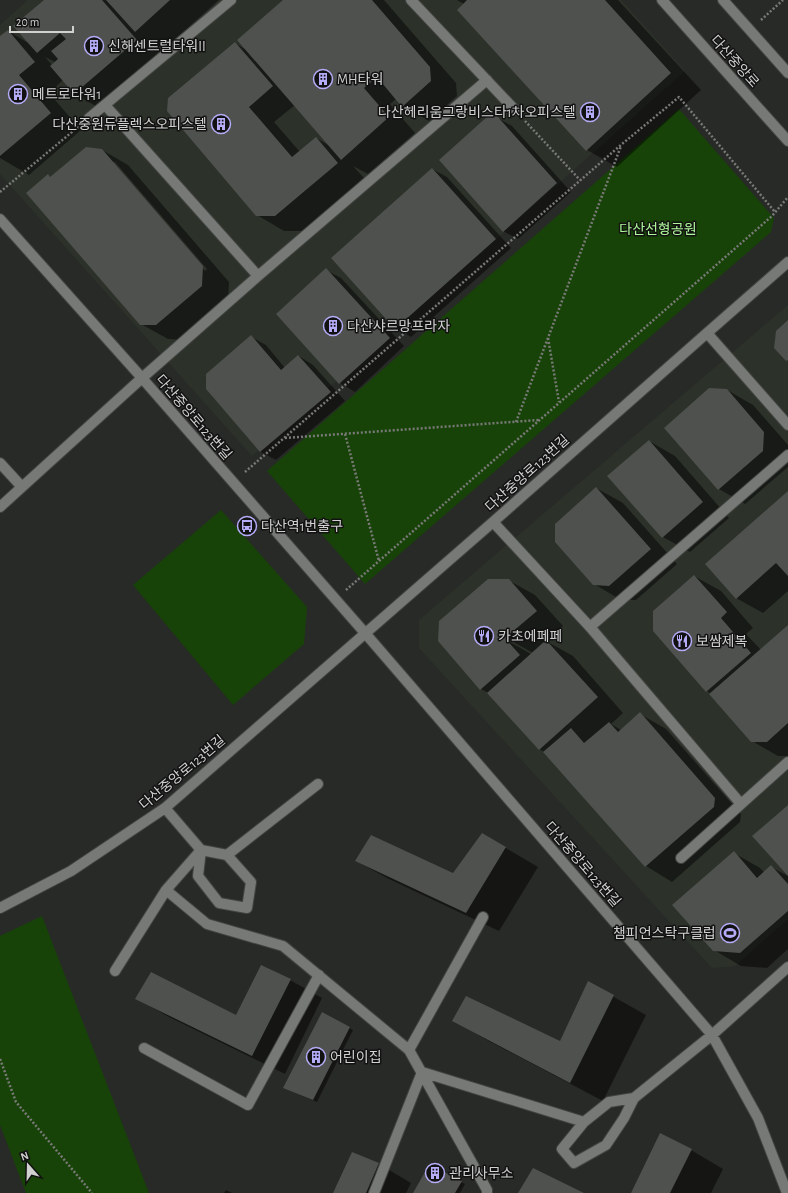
<svg xmlns="http://www.w3.org/2000/svg" width="788" height="1193" viewBox="0 0 788 1193" font-family="'Alegreya Sans','Noto Sans KR',sans-serif">
<style>
.built{fill:#2c322a}
.green{fill:#184308}
.shadow{fill:#0007;fill-rule:evenodd}
.building{fill:#4e514e}
.lines{fill:none;stroke-linecap:round;stroke-linejoin:round}
.minor-casing{stroke:#434542;stroke-width:12}
.path{stroke:#797a78;stroke-width:2.5;stroke-dasharray:2 2;stroke-linecap:butt}
.minor{stroke:#767975;stroke-width:10}
.labels{text-anchor:middle;stroke-width:3;stroke-linejoin:round;paint-order:stroke}
.poi-label{font-size:14px;fill:#d1d2d0;stroke:#111211;text-anchor:start}
.street-label{font-size:14px;fill:#d1d2d0;stroke:#111211}
.park-label{font-size:14px;fill:#adf699;stroke:#111211}
</style>
<rect width="100%" height="100%" fill="#282a27"/>
<path class="built" d="M28 0H621L685 71 252 456 0 174V25Z
M788 305V919L735 966 712 968 419 648V620Z"/>
<path class="green" d="M679 109 774 218 771 232 365 584 267 471Z
M221 510 307 607 304 644 233 705 133 585Z
M42 916 149 1193H26L0 1125V936Z"/>
<path class="shadow" d="M45 0H219L165 48 152 41 166 58 105 111 74 94 63 80 49 93 81 130 29 175 0 158V38L8 31 30 44ZM45 57 55 62 52 65Z
M284 0H384L456 83 457 96 429 121 403 106 396 99 390 104 415 133 368 174 353 166 364 178 302 231H284L257 215 235 43 246 50ZM295 105 330 146 316 138 300 152 274 122Z
M457 0H618L701 90 617 167 587 150 464 4Z
M496 117 512 126 571 192 518 239 503 231Z
M102 150 128 165 229 282 228 301 183 340 168 339 141 324 48 176 51 178ZM112 162H115L207 269 205 271Z
M432 169 447 177 511 248 411 337 396 328 332 258Z
M326 270 341 278 404 346 355 392 340 383Z
M251 337 266 345 285 368 299 356 313 365 345 401 276 460 261 452 207 389Z
M727 390 753 405 788 445V467L745 504 719 489 665 428Z
M649 441 675 456 729 518 690 552 663 537 609 476Z
M596 488 623 503 677 564 636 600H621L594 584Z
M788 492V591L763 613 736 598Z
M694 576 721 591 753 628 746 634 761 650 788 626V756H778L752 741 711 694 707 691Z
M508 580 535 595 563 626 546 641 573 656 623 713 611 724 621 730 640 714 666 729 741 814 740 822 672 882 646 866 546 753 539 749 490 694 481 689ZM501 635 533 653 531 654 500 636Z
M482 834 538 867 499 931 389 879 356 861 454 875Z
M734 853 760 868 765 873 771 867 788 876V949L767 968 741 966 714 950Z
M290 980 322 998 285 1074 169 1017 136 998 237 1017Z
M589 983 646 1015 603 1101 485 1039 453 1020 560 1042Z
M322 1013 353 1030 317 1102 287 1089Z
M691 1150 723 1169 711 1193H632Z
M353 1153 379 1164 411 1183 406 1193H334Z
M429 1166 465 1184 460 1193H414Z
M226 1190 232 1193H224Z"/>
<path class="building" d="M44 0H102L137 40 74 94 50 66 58 59 51 51 66 39 60 33 37 53 13 26Z
M106 0H170L135 32Z
M283 0H372L430 67 431 81 402 107 377 77 364 88 389 117 341 160 237 40Z
M467 0H605L671 73 586 151 457 10Z
M8 30 35 62 19 75 51 113 0 156V36Z
M235 42 273 86 249 107 292 157 316 137 338 163 275 216H256L167 111 168 98Z
M488 116H497L557 183 503 232 439 160Z
M86 147 102 149 203 266 202 286 156 325H140L26 193 48 174 50 177Z
M432 168 496 239 395 329 331 258Z
M326 268 390 338 339 384 276 314Z
M788 320V360L786 361 774 348 776 331Z
M251 335 281 370 298 355 331 392 260 452 206 389V374Z
M709 388 727 389 764 432 763 451 718 490 664 428Z
M649 440 703 502 662 538 607 476Z
M596 487 651 549 609 586 593 585 555 542V524Z
M788 491V576L776 563 736 599 705 564Z
M694 575 727 612 721 618 751 653 706 692 653 631V611Z
M488 579H509L537 611 505 638 520 655 480 690 438 641 439 621Z
M788 625V723L767 742H751L709 694Z
M546 640 598 697 539 750 487 693Z
M640 712 715 798 714 807 645 867 543 752 571 728 584 743 609 722 618 732Z
M788 805V876L752 836Z
M482 833 506 847 466 913 355 861 371 835 453 873Z
M734 851 757 878 771 865 788 884V911L740 953 713 951 672 905Z
M261 965 291 979 252 1056 135 999 151 972 236 1015Z
M588 981 614 995 570 1083 452 1021 466 996 560 1041Z
M322 1012 350 1027 313 1100 283 1088Z
M660 1133 692 1149 670 1193H631Z
M352 1152 379 1163 366 1193H333Z
M429 1165 462 1181 455 1193H413Z
M533 1168 584 1193H518Z"/>
<g class="lines">
<g class="minor-casing">
<path id="minor" d="M411 0 515 110
M662 0 788 141
M723 0 788 73
M105 105 258 276
M89 118 231 0
M0 219 142 378 365 633 712 1035 758 1118 787 1193
M707 333 788 425
M0 463 22 487
M0 507 142 378 258 276 487 80
M493 522 590 627 741 804
M590 627 788 455
M165 808 201 850 227 855 251 882 247 908 219 903 198 876 201 850
M201 850 166 890 207 924 283 946 409 1050 487 1190V1193
M227 855 318 784
M681 858 788 762
M0 908 71 871 165 808 493 522 707 333 788 262
M115 971 166 890
M144 1048 248 1105 319 975
M409 1050 483 917
M634 1098 609 1102 584 1122 562 1149 574 1163 606 1145 624 1118 634 1098 712 1035 788 967
M374 1193 422 1072 584 1122"/>
</g>
<path class="path" d="M761 20 783 0
M525 121 580 180
M0 192 78 127
M548 338 559 402
M516 422 621 146
M345 434 379 561
M285 438 539 420
M245 472 622 144 679 97 775 212
M346 590 772 216 788 197
M0 1059 16 1102 92 1193"/>
<use href="#minor" class="minor"/>
</g>
<defs>
<g id="building-ring" transform="scale(1)"><circle r="9.5" fill="#111211" stroke="#b5acf8" stroke-width="1.5"/><path d="M-4-6H4V6H1V3H-1V6H-4ZM-2.5-4.3h1.7v1.8h-1.7ZM.8-4.3h1.7v1.8H.8ZM-2.5-1h1.7V.8h-1.7ZM.8-1h1.7V.8H.8Z" fill="#b5acf8"/></g>
<g id="bus-ring" transform="scale(1)"><circle r="9.5" fill="#111211" stroke="#b5acf8" stroke-width="1.5"/><path d="M-5-6H5V4H4V6H2V4H-2V6H-4V4H-5ZM-3.5-4V0h7V-4ZM-3.5 1.2v1.5H-2V1.2ZM2 1.2v1.5H3.5V1.2Z" fill="#b5acf8"/></g>
<g id="restaurant-ring" transform="scale(1)"><circle r="9.5" fill="#111211" stroke="#b5acf8" stroke-width="1.5"/><path d="M-5-6h1v4h1v-4h1v4h1v-4h1v5L-1.5 .5V6h-2V.5L-5-1ZM5-6V6H3V1.5H1.5Q1.5-4 5-6Z" fill="#b5acf8"/></g>
<g id="stadium-ring" transform="scale(1)"><circle r="9.5" fill="#111211" stroke="#b5acf8" stroke-width="1.5"/><path d="M0-5a6.5 5 0 1 0 0 10a6.5 5 0 1 0 0-10ZM-3.5-1.8h7v3.6h-7Z" fill="#b5acf8"/></g>
</defs>
<g fill-rule="evenodd">
<use href="#building-ring" x="94" y="46"/>
<use href="#building-ring" x="323" y="79"/>
<use href="#building-ring" x="18" y="94"/>
<use href="#building-ring" x="590" y="112"/>
<use href="#building-ring" x="221" y="124"/>
<use href="#building-ring" x="333" y="326"/>
<use href="#bus-ring" x="247" y="526"/>
<use href="#restaurant-ring" x="484" y="636"/>
<use href="#restaurant-ring" x="682" y="641"/>
<use href="#stadium-ring" x="730" y="933"/>
<use href="#building-ring" x="316" y="1057"/>
<use href="#building-ring" x="435" y="1173"/>
</g>
<g class="labels">
<g class="poi-label">
<text x="108" y="51">신해센트럴타워II</text>
<text x="337" y="84">MH타워</text>
<text x="32" y="99">메트로타워1</text>
<text x="576" y="117" text-anchor="end">다산헤리움그랑비스타1차오피스텔</text>
<text x="207" y="129" text-anchor="end">다산중원듀플렉스오피스텔</text>
<text x="347" y="331">다산샤르망프라자</text>
<text x="261" y="531">다산역1번출구</text>
<text x="498" y="641">카초에페페</text>
<text x="696" y="646">보쌈제복</text>
<text x="716" y="938" text-anchor="end">챔피언스탁구클럽</text>
<text x="330" y="1062">어린이집</text>
<text x="449" y="1178">관리사무소</text>
</g>
<g class="street-label">
<text transform="translate(735 61) rotate(48)" y="5">다산중앙로</text>
<text transform="translate(194 417) rotate(49)" y="5">다산중앙로123번길</text>
<text transform="translate(527 473) rotate(-42)" y="5">다산중앙로123번길</text>
<text transform="translate(182 772) rotate(-40)" y="5">다산중앙로123번길</text>
<text transform="translate(583 864) rotate(49)" y="5">다산중앙로123번길</text>
</g>
<g class="park-label">
<text x="658" y="234">다산선형공원</text>
</g>
</g>
<g transform="translate(28 1165) rotate(340)" stroke="#111211" stroke-width="3" paint-order="stroke">
<path d="M0-3L7 15L0 10L-7 15Z" fill="#d1d2d0"/>
<text y="-6" font-size="11" font-weight="bold" text-anchor="middle" fill="#d1d2d0">N</text>
</g>
<path d="M10 26v6h63v-6" fill="none" stroke="#d1d2d0" stroke-width="2"/>
<text x="16" y="26" font-size="12" fill="#d1d2d0" stroke="#111211" stroke-width="3" paint-order="stroke">20 m</text>
</svg>
